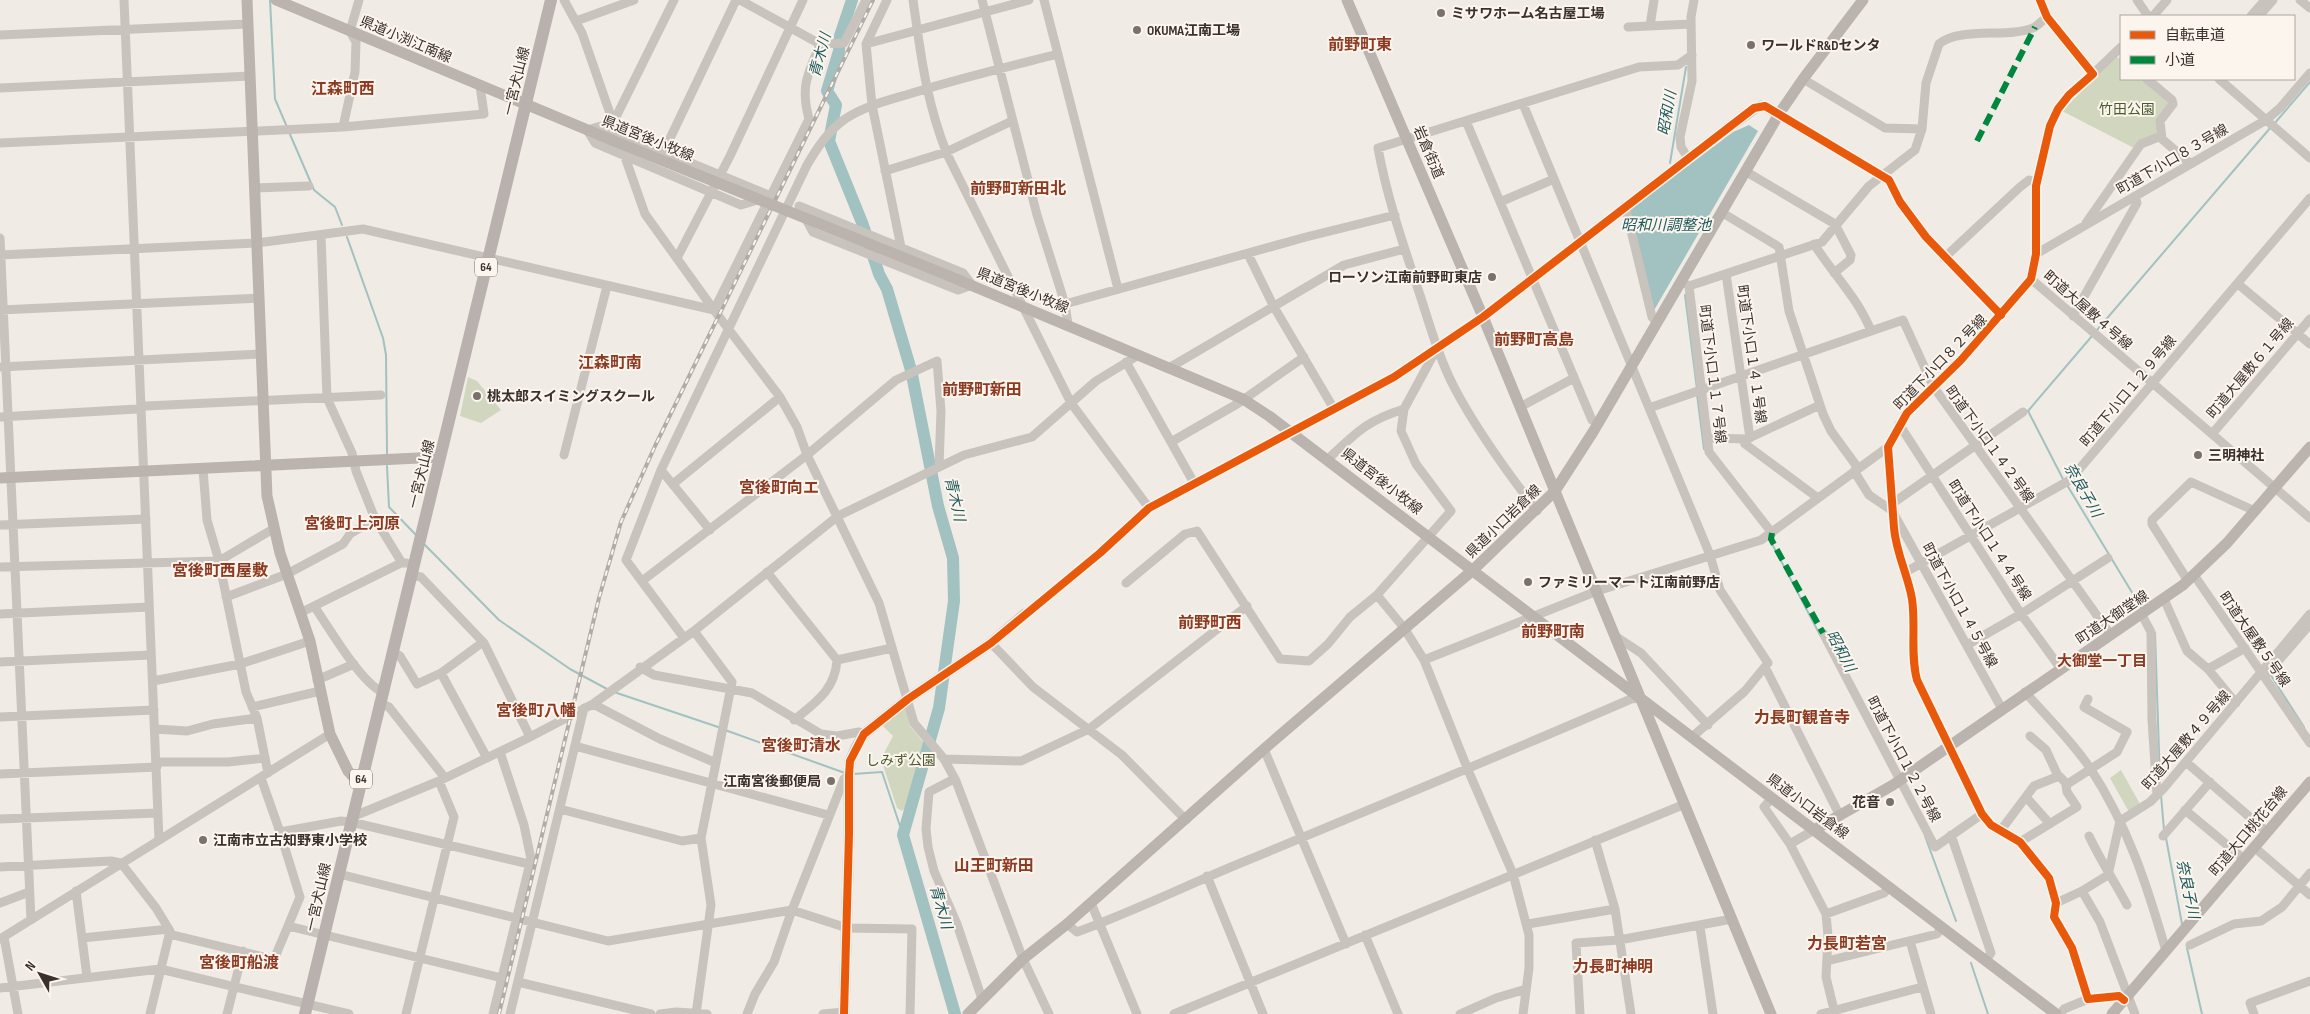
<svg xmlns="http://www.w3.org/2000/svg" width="2310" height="1014" viewBox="0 0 2310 1014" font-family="'Sofia Sans Condensed','Noto Sans JP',sans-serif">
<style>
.green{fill:#d1d6bf}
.water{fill:#a1c2c1}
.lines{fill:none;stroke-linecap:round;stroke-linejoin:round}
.stream{stroke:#a1c2c1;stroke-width:2}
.river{stroke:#a1c2c1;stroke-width:12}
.street{stroke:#c9c3be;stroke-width:9}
.secondary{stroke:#bab3ae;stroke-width:11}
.primary{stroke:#b8b1ad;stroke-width:12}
.rail-casing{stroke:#b1aca8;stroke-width:4}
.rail{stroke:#fbf5ee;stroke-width:2;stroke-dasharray:5.5;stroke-linecap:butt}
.secondary-bridge{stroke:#bab3ae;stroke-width:11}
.quiet{stroke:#00873e;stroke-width:6;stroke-dasharray:12 6;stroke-linecap:butt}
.cycleway-casing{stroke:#fbf5ee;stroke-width:11}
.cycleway{stroke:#e8590c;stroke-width:8}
.poi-dot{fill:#7a716c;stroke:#fbf5ee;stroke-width:2}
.labels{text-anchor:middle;stroke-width:4;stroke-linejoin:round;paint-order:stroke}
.shield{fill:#fbf5ee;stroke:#756b66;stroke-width:1}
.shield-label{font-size:12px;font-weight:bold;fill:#3b302b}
.poi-label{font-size:14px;font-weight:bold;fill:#3b302b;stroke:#fbf5ee;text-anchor:start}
.street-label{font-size:14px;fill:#3b302b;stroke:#fbf5ee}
.park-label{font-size:14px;fill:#4a5a2e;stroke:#fbf5ee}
.water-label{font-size:15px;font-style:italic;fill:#1f5a5e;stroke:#fbf5ee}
.neighbourhood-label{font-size:15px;font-weight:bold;fill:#8c3b22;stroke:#fbf5ee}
.quarter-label{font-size:16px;font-weight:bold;fill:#8c3b22;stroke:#fbf5ee}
</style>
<rect width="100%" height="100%" fill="#f0ebe5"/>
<path class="green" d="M2116 57 2121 59V79H2144L2170 102 2159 132 2134 148 2062 111Z
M468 377 477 381 501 410 481 423 460 416Z
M906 706 910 726 924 743 906 807 902 811 897 808 881 759 893 736 882 725Z
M2121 770 2140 804 2129 812 2110 778Z"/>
<path class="water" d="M1749 125 1758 131 1653 312 1628 211 1733 132Z"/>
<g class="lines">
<path class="stream" d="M270 0 275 99 287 127
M2274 124 2310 82
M289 132 314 190 335 207 342 225
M1670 163 1686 67
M347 237 383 338 386 355 387 454
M1685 295 1697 389
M2097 330 2271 127
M1697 394 1704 449
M387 466 389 507 416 535
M2063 479 2028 411 2092 336
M2067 485 2142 609
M1770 540 1820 635
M424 544 499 620 570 669 607 689
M2155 633 2160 781
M2270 674 2304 727
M614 692 721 728
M725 730 845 773
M853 774 882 772 903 835
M2161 795 2164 830
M1925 836 1956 921
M2166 838 2182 924
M2187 948 2202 1014
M1971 963 1988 1014"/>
<path class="river" d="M852 0 840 36 839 51 827 91 836 105 829 141 863 225 879 274 887 289 911 370 938 506 953 558 954 601 939 708 903 835 955 1014"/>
<path class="street" d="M124 0 159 840
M564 0 582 33 613 122
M887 0 866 44 872 105 901 247
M913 0C921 56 926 101 947 154L1071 403 1149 508
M982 0 1037 215 1065 304 1068 324
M1044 0 1118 289
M2040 0 2047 17 2093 74 2069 95 2058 109 2050 126 2036 186V254L2031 279 1961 360 1907 413 1888 447 1894 528C1896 553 1908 575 1912 599 1916 626 1910 654 1917 680L1982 814 1991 825 2020 842 2049 878 2056 903 2054 917 2072 948 2088 999 2119 996 2124 1000
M2137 0 2148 16
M2300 0 2310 8
M2153 16 2167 0
M2251 16 2265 0
M2259 16 2273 0
M576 21 634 0
M1650 26 1654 0
M1628 27 1691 24
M0 35 248 24
M820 44 844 43 866 0
M866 44 1029 0
M2093 74 2121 47
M1803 79 1885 128 1922 129
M2147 79 2172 100 2173 104 2160 121 2162 139 2191 164
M2219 79 2310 158
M0 88 250 76
M1523 104 1710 555 1720 590 1768 663 1745 691 1692 737
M1466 121 1592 420 1598 423
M601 126 771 196 741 205 595 143 587 130Z
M343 127 355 72 356 42 350 31 359 0
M610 129 674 0
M0 143 343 127 484 114 480 86
M664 151 736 0
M625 157 645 214 714 310 780 397 797 427 807 455 879 603 914 723 944 759 956 781 1023 959 1049 1014
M1688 158 1681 147 1680 137 1692 81 1691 17 1694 0
M885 171 946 152 1012 121
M1745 171 1835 224 1851 255 1850 260 1834 273
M255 188 309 186
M1500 202 1554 179
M799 206 963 273 972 285 958 290 813 232Z
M1625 206 1652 317 1657 322
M1721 212 1779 247 1789 311 1823 414 1831 431 1858 468
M2086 223 2141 144 2161 136
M321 235 327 398 352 453 356 471 375 519 402 563
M0 238 31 920
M1814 244C1833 274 1858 298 1871 331
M1248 254 1274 307 1334 409
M2036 254 2266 120 2280 108 2310 73
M0 255 257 243 363 229 714 310
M677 258 730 156 803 0
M1944 258 2020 187 2029 180 2037 182
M1726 274 1750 438
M2031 279 2310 518
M1681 281 1689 286 1822 242 1869 186 1915 150 1922 129 1926 83 1939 44C1960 26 2011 39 2035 27 2039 24 2043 20 2047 17
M2238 284 2310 344
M1689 286 1709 452 1772 533
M1065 304 1306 237 1395 215
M0 310 259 298
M714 310 809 119C800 86 808 74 820 44L740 0
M2073 316 2137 203 2135 196
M1126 362 1194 483
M0 367 261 354
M1169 368 1344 265 1404 249
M1520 407 1574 378
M1649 408 1903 320 1933 386 2111 635
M0 417 137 409 146 406 381 395
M1899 424 2021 614 2061 669
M2212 434 2310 319
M1707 438 1747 439 1820 405
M1743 440 1745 444 1818 498
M1171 442 1237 404 1304 357
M564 455 607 286
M1328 459C1357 432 1366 421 1404 409L1436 350
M203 469 207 520 219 561 246 692 257 718 268 773
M661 470 710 530
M1854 471 1869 495 1894 512
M673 484 780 397
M1893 503 2023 412
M1537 511C1507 472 1477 431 1454 387 1439 358 1430 326 1420 295 1404 247 1387 198 1378 148L1639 67 1678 65 1692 55
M1895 516 2002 709
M0 525 146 519
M0 567 219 561 273 529
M767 572 837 660C835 690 816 702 794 720
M1904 573 2070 480 2310 198
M411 575 421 577 484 643 530 737
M2194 575 2310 743
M642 581 807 455 896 380 937 361 941 411 939 466
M2188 581 2152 524V520L2191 482 2255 511
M1126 583 1185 534 1197 531 1280 659 1309 661 1328 644 1350 617 1377 595 1451 511 1416 464 1401 431 1404 409
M1377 595 1404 628 1424 660 1468 770 1513 874 1529 935V968L1523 1014
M226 597 287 574 343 544 350 534 375 519
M2164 599 2187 651 2208 669 2236 703
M314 606C330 629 359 680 382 692
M300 613 401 563H406
M0 614 149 607
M1025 614 1100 553 1149 508 1394 377 1483 317 1688 158 1761 105 1889 180 1900 202 1926 237 2001 315
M2142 615 2151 632 2152 720 2157 795
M694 631 732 682 701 838 711 905 696 1014
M1823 633 1935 847 1982 814
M1615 636 1641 653 1708 725
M684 638 626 560 661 470 807 165C817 148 828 131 845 119 863 107 885 101 906 95 956 79 1007 67 1058 54
M991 643 1033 687 1122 755 1186 820
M1967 645 2021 614 2108 558
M392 651 400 656 417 684 441 673 483 642
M837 660 892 648
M1424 660 1597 591 1761 540 1888 447
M0 662 151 655
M640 667 654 675 752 693 821 734 837 736 859 732 864 734
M1765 667 1840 816
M2208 669 2245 648
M441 673 487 758
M2262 673H2268L2310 624
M317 680 354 664
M153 681 240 664 310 641
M2025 692C2047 717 2072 741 2090 768 2128 826 2147 885 2166 951
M379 703 389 707 445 778
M593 704 660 739 716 763
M252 707 320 691
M0 717 154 710
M155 729 187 731 213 724 257 718
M2030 736 2046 750 2058 776
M575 746 828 815
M1264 749 1346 944
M944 759 1021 761 1089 729 1247 606
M156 762H228L265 758
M2186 762 2267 832
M0 774 157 767
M261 778 280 832 341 821 351 822 529 864
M954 779 929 792 926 829 928 847 934 871 957 924 982 999
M2026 797 2050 824
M1772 798 1764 807 1790 844 1826 914 1828 936 1826 977 1835 1014
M560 809 682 841 701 838
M2185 810 2244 859
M352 817 439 781 526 739 593 704 694 631 838 516 964 455 1032 437 1096 381 1137 356
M0 819 158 813
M2001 830 2034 786 2059 776 2067 784
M280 832 300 897 288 926
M1951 835 1991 953 1986 960
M2089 836C2101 861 2114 881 2127 905
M2163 836 2210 782
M1595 840 1615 909 1631 1014
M2020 842 2077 807 2067 792 2066 785 2117 752 2127 732 2084 707 2088 699
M1790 844 1814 830
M2254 847 2310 895
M0 867 111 861 121 863 156 908 170 931 150 1014
M339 874 608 941 792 910 847 928 912 929 910 1014
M1207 876 1263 1014
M76 891 87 977
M2082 891 2100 922 2135 1014
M0 903 29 892
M1091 903 1137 1014
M2056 903 2082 891 2108 875 2120 821 2150 802 2163 789 2310 614
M1826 914 1884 893 1889 887
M1067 924 1077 932C1135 911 1191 883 1248 860 1376 807 1504 754 1631 699L1641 698
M1528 924 1615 909
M1700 927 1713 1014
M169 934 272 959 275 957 288 926 502 978
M1365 935 1398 1014
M4 937 18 1014
M82 938 169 929
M0 939 330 734
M1910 941 1931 1014
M2190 945 2234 924 2261 921 2282 907 2310 873
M1827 961 1937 934 1942 927
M518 982 651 1014
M0 988 160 969 349 1014
M227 1014 243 951
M406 1014 454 817 439 781
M493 1014 531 859 524 825 500 752
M510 1014 584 708
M660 1014 676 1012 707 1014
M747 1014 755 994 774 962 792 910 844 779 849 775
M823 1014 844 1012
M1174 1014 1685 804
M1460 1014 1496 998 1526 989
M1580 1014 1576 943 1619 940 1732 919
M1821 1014 1922 987
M2060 1014 2064 1009 2088 999
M2254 1014 2250 1003 2310 981"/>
<path class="secondary" d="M247 0 267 496 280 553 310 641 330 734 348 771 360 784
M276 0 614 141
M1347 0 1483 317 1771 1014
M949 276 1243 399 1269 416 2056 1014
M0 478 440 457
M1814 830 1893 785 2183 585 2227 543 2310 447
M844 1014 849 834V775L850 761 856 748 864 734 908 699 991 643 1025 614
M968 1014 1023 959 1067 924 1264 749 1473 570 1555 491 1593 432 1779 114 1803 79 1863 0
M2112 1014 2310 782"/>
<path class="primary" d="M305 1014 551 0"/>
<g class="rail-casing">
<path id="rail" d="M499 1014 599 598 621 522 655 446 873 0"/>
</g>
<use href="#rail" class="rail"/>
<path class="secondary-bridge" d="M614 141 949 276"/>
<path class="quiet" d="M1977 141 2035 27
M1772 533 1771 539 1823 633"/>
<g class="cycleway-casing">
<path id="cycleway" d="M2040 0 2047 17 2093 74 2069 95 2058 109 2050 126 2036 186V254L2031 279 1961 360 1907 413 1888 447 1894 528C1896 553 1908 575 1912 599 1916 626 1910 654 1917 680L1982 814 1991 825 2020 842 2049 878 2056 903 2054 917 2072 948 2088 999 2119 996 2124 1000
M844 1014 849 834V775L850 761 864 734 908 699 991 643 1100 553 1149 508 1394 377 1483 317 1754 108 1765 106 1889 180 1900 202 1926 237 2001 315"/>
</g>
<use href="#cycleway" class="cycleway"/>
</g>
<g class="poi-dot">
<circle cx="1441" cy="13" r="5"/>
<circle cx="1137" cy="30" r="5"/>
<circle cx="1751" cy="45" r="5"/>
<circle cx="1492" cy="277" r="5"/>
<circle cx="477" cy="396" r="5"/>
<circle cx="2198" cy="455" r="5"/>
<circle cx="1528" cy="582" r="5"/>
<circle cx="831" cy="781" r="5"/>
<circle cx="1890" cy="802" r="5"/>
<circle cx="203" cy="840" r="5"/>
</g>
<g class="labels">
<g class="shield">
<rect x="475" y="257.5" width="22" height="19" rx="4"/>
<rect x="350" y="769.5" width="22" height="19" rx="4"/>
</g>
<g class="shield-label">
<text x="486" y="271">64</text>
<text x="361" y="783">64</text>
</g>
<g class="poi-label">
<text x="1451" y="18">ミサワホーム名古屋工場</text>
<text x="1147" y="35">OKUMA江南工場</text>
<text x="1761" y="50">ワールドR&amp;Dセンタ</text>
<text x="1482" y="282" text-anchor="end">ローソン江南前野町東店</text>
<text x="487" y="401">桃太郎スイミングスクール</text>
<text x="2208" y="460">三明神社</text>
<text x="1538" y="587">ファミリーマート江南前野店</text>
<text x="821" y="786" text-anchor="end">江南宮後郵便局</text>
<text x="1880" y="807" text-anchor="end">花音</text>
<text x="213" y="845">江南市立古知野東小学校</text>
</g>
<g class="street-label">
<text transform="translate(406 39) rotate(23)" y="5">県道小渕江南線</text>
<text transform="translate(516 81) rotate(-76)" y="5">一宮犬山線</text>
<text transform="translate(648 138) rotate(22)" y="5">県道宮後小牧線</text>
<text transform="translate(1429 152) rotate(67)" y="5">岩倉街道</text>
<text transform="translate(2172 159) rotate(-30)" y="5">町道下小口８３号線</text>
<text transform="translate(1023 290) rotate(22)" y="5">県道宮後小牧線</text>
<text transform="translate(2088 310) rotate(41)" y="5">町道大屋敷４号線</text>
<text transform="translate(1752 354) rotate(82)" y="5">町道下小口１４１号線</text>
<text transform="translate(1940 362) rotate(-46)" y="5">町道下小口８２号線</text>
<text transform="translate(2250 368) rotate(-50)" y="5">町道大屋敷６１号線</text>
<text transform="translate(1713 374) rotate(83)" y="5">町道下小口１１７号線</text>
<text transform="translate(2128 391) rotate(-50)" y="5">町道下小口１２９号線</text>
<text transform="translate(1990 444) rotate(54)" y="5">町道下小口１４２号線</text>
<text transform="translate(421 474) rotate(-76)" y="5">一宮犬山線</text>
<text transform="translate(1382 481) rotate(38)" y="5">県道宮後小牧線</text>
<text transform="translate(1503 521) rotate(-44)" y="5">県道小口岩倉線</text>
<text transform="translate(1990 540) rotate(57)" y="5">町道下小口１４４号線</text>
<text transform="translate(1960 605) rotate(61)" y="5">町道下小口１４５号線</text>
<text transform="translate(2112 617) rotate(-34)" y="5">町道大御堂線</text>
<text transform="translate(2255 639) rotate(55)" y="5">町道大屋敷５号線</text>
<text transform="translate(2186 740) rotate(-49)" y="5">町道大屋敷４９号線</text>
<text transform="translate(1904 759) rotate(62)" y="5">町道下小口１２２号線</text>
<text transform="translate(1808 806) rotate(37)" y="5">県道小口岩倉線</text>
<text transform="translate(2248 831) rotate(-50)" y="5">町道大口桃花台線</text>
<text transform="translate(318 897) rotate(-77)" y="5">一宮犬山線</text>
</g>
<g class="park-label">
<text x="2127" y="114">竹田公園</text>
<text x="901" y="765">しみず公園</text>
</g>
<g class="water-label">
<text transform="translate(820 55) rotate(-75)" y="5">青木川</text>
<text transform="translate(1667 113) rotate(-80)" y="5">昭和川</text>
<text x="1666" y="230">昭和川調整池</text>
<text transform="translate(2083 490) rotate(60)" y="5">奈良子川</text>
<text transform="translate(955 499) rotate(77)" y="5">青木川</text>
<text transform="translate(1841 651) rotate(62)" y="5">昭和川</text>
<text transform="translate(2188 889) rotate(78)" y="5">奈良子川</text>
<text transform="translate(941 907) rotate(74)" y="5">青木川</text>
</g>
<g class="neighbourhood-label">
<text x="2102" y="666">大御堂一丁目</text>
</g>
<g class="quarter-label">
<text x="1360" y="50">前野町東</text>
<text x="343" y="94">江森町西</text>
<text x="1018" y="194">前野町新田北</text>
<text x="1534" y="345">前野町高島</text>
<text x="610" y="368">江森町南</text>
<text x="982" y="395">前野町新田</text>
<text x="779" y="493">宮後町向エ</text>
<text x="352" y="529">宮後町上河原</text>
<text x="220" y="576">宮後町西屋敷</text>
<text x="1210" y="628">前野町西</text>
<text x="1553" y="637">前野町南</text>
<text x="536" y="716">宮後町八幡</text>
<text x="1802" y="723">力長町観音寺</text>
<text x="801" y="751">宮後町清水</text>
<text x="994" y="871">山王町新田</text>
<text x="1847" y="949">力長町若宮</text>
<text x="239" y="968">宮後町船渡</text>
<text x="1613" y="972">力長町神明</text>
</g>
</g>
<rect x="2120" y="15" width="175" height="65" fill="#fbf5ee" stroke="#aea6a0"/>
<rect x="2130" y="31" width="25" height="8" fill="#e8590c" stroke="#aea6a0"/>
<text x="2165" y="40" font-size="15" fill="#3b302b">自転車道</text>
<rect x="2130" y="56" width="25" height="8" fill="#00873e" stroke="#aea6a0"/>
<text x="2165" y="65" font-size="15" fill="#3b302b">小道</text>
<g transform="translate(40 974) rotate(309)" stroke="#fbf5ee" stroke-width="4" paint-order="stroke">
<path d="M0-4L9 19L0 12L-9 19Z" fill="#3b302b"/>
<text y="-8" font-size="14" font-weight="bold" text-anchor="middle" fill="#3b302b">N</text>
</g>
</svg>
